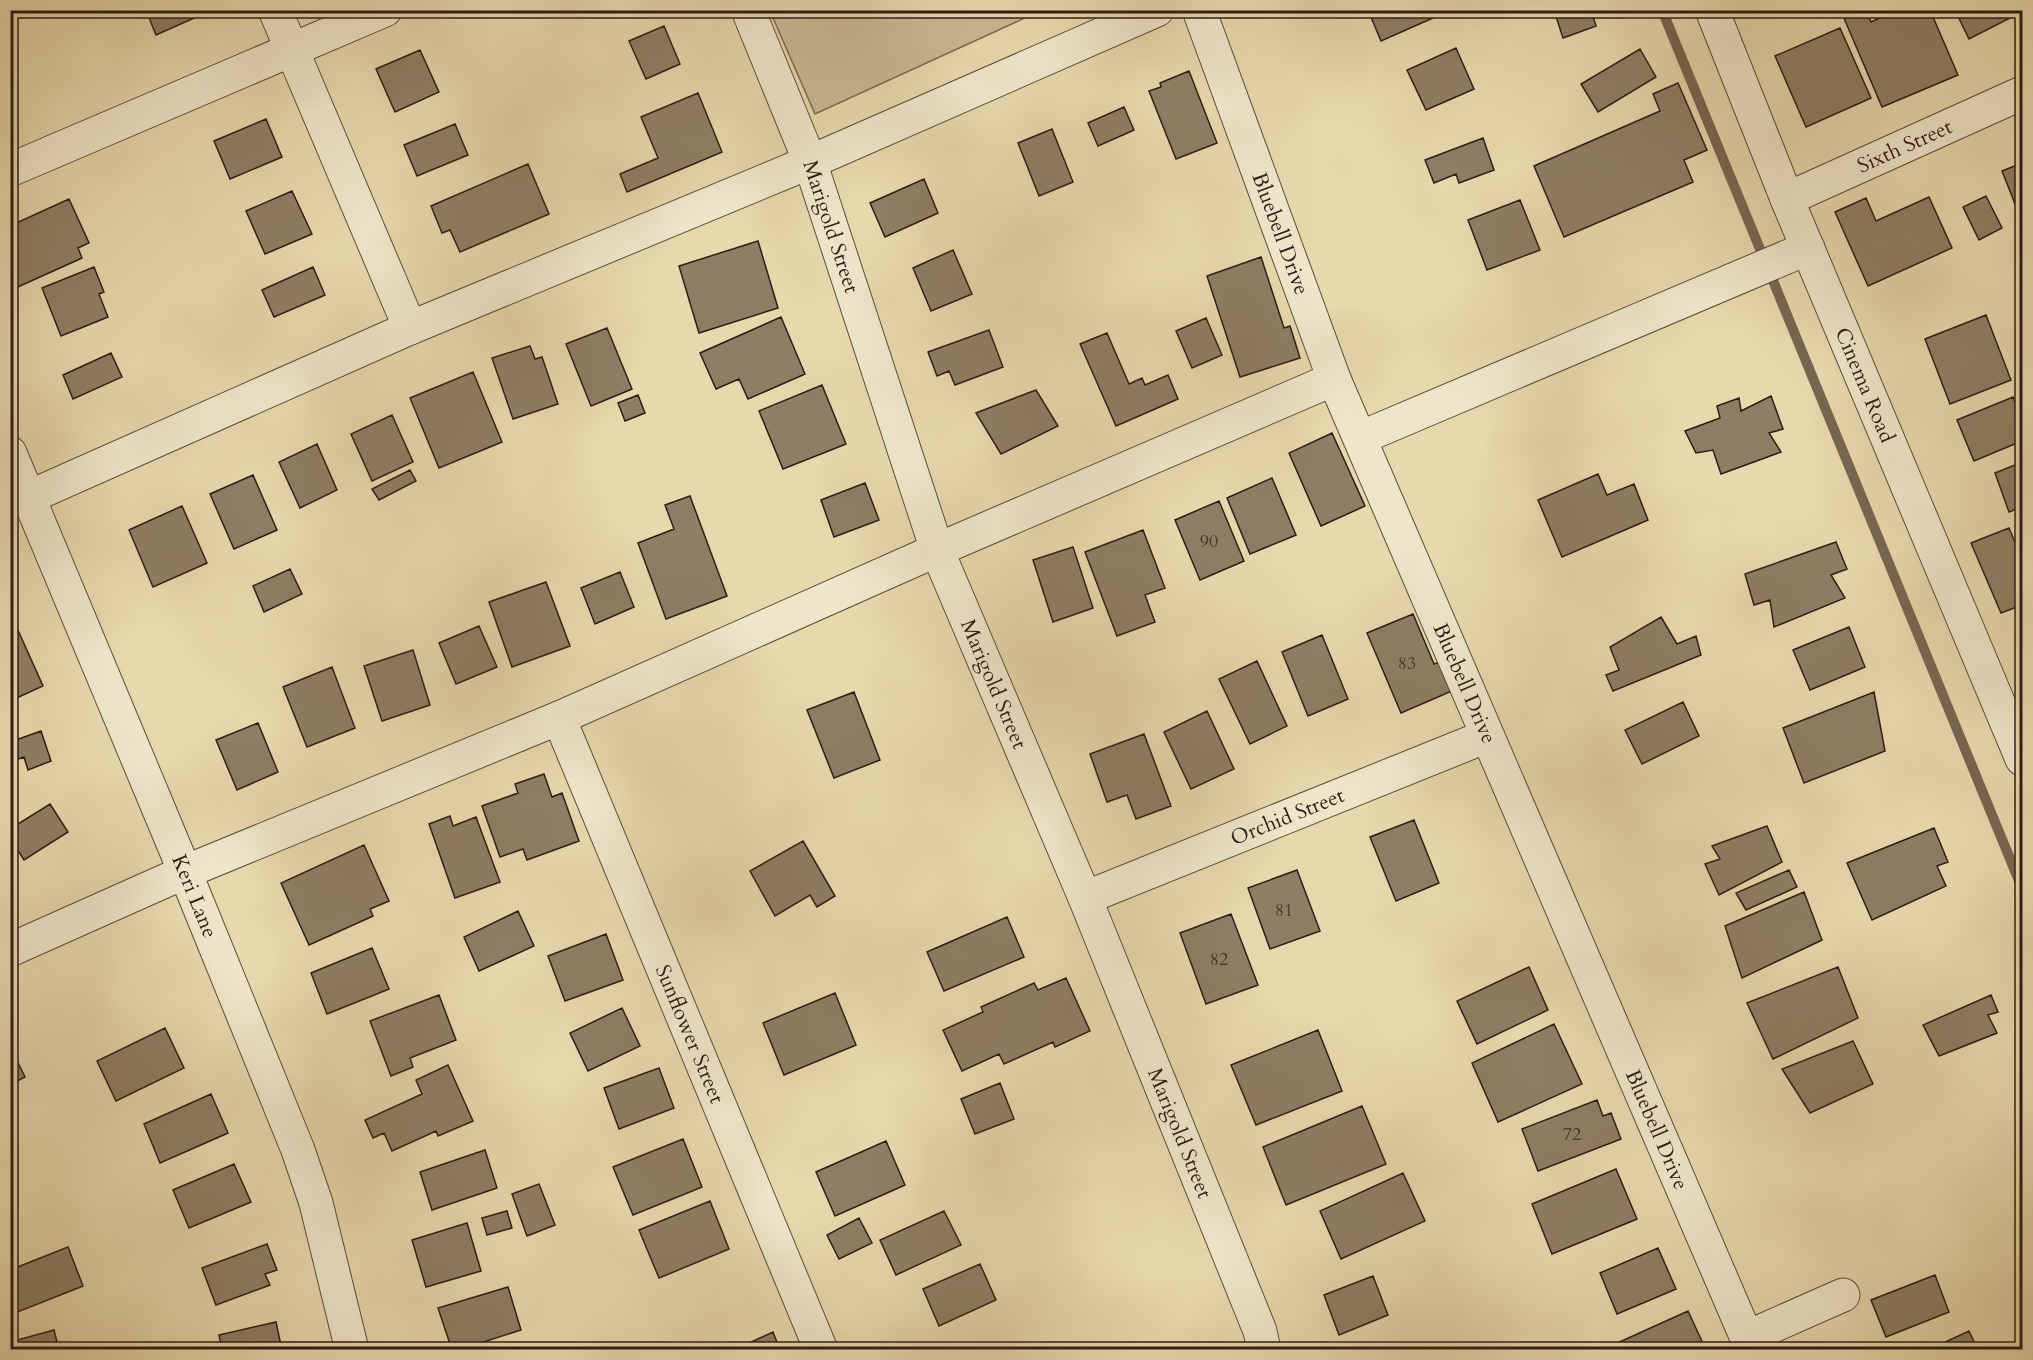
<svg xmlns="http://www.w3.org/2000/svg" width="2033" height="1360" viewBox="0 0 2033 1360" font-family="Cardo,serif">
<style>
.green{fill:#c8b893;stroke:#7b6a54;stroke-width:1.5}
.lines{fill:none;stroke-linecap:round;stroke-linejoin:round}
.stream{stroke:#776651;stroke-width:10}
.building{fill:#8e7e64;stroke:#2e1c15;stroke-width:1.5}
.minor-casing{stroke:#5c4b3b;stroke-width:35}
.minor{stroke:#efe6ca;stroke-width:33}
.labels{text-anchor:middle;stroke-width:4.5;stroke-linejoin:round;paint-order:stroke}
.number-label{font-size:18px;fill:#463429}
.street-label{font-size:21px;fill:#2e1c15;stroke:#efe6ca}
</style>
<rect width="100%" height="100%" fill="#e7d8ad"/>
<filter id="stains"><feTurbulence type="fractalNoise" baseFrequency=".00333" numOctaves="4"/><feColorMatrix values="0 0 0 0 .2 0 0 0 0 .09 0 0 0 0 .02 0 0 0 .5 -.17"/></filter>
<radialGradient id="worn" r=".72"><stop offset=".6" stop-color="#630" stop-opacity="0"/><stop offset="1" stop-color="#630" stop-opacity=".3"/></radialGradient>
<path class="green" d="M770 11H1040L815 114Z"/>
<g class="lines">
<path class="stream" d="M1662 10 2022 888"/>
</g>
<path class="building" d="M146 10H212L156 35Z
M1368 10H1451L1381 41Z
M1554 10H1591L1596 26 1563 38Z
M1856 10H1866L1871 22 1897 10H1930L1958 75 1882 107 1843 16Z
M1955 10H2013L2016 15 1969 39Z
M664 26 680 64 646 79 629 41Z
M1840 28 1871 98 1806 127 1775 56Z
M1456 48 1474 89 1426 110 1407 70Z
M1640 49 1656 77 1598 112 1581 84Z
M420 50 439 92 395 112 376 69Z
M1189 71 1217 143 1176 159 1149 91 1161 87 1160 83Z
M1678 83 1707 150 1684 160 1693 182 1564 237 1534 166 1660 111 1653 94Z
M698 93 722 152 627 192 620 174 658 158 641 117Z
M1124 107 1134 130 1098 146 1088 123Z
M266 119 282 157 230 179 214 141Z
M455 124 468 155 417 176 404 145Z
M1052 129 1073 182 1039 196 1018 143Z
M1483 138 1494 170 1459 183 1456 174 1434 183 1425 160Z
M2022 163V207L2017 209 2002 171Z
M528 164 549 214 460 252 450 230 442 233 431 206Z
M924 179 938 213 885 237 870 203Z
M292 191 312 234 265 254 246 211Z
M1986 196 2002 228 1979 240 1963 207Z
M1929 197 1952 248 1868 286 1835 212 1866 198 1876 221Z
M69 199 89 243 78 248 82 258 11 290 10 221 12 225Z
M1520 200 1540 250 1487 270 1468 220Z
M758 241 778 308 699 333 679 266Z
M953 250 972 294 931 311 913 268Z
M1261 257 1284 328 1290 326 1300 358 1240 377 1207 276Z
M94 267 104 292 99 294 108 317 61 336 42 288Z
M313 267 325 295 274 317 262 290Z
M1986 315 2011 380 1950 404 1925 339Z
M781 317 805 374 748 399 739 379 716 389 700 353Z
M1206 318 1222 355 1192 368 1176 331Z
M607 328 632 389 591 406 566 344Z
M989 330 1003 367 955 385 949 371 937 376 928 352Z
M1107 333 1129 384 1142 378 1145 385 1168 375 1178 399 1116 426 1080 344Z
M530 346 535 359 542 357 558 404 513 419 492 358Z
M111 353 122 377 73 399 63 375Z
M473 372 502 442 439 468 410 398Z
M822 385 846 444 783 469 759 411Z
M1036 390 1058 426 1001 454 976 413Z
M638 395 645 413 625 421 618 403Z
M1771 396 1783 429 1769 433 1781 452 1721 474 1713 450 1696 453 1685 431 1720 418 1717 406 1739 398 1741 411Z
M2013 397 2022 420V441L1974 461 1957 420Z
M392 415 413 462 372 481 351 434Z
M1332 433 1365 506 1321 526 1289 453Z
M317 444 337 490 300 508 279 462Z
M2022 462V507L2009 512 1995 473Z
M410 470 416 481 379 500 372 489Z
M1598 474 1607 495 1634 484 1648 520 1562 557 1538 500Z
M253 475 277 530 234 549 210 494Z
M1272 478 1296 535 1250 554 1227 498Z
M865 483 879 520 834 537 821 500Z
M690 496 727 596 666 619 638 543 674 529 665 505Z
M1219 501 1244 561 1200 580 1175 520Z
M182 506 207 563 153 587 129 530Z
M2009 528 2022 559V605L2001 613 1971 543Z
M1143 530 1165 588 1145 595 1155 622 1117 636 1085 552Z
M1836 542 1847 569 1831 575 1845 598 1774 627 1770 600 1754 605 1745 574Z
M1073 547 1093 608 1053 622 1033 560Z
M290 569 302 594 264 612 253 586Z
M620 572 634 607 595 624 581 588Z
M546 582 570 646 512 667 489 602Z
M1413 614 1434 664 1442 661 1454 690 1401 713 1367 633Z
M1661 617 1677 644 1696 636 1701 655 1613 691 1606 675 1619 670 1610 647Z
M479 626 497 667 456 684 439 643Z
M1849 627 1865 667 1810 690 1793 650Z
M17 628 43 686 10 701V631Z
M1322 635 1348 699 1308 716 1282 652Z
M413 650 430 705 382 721 364 666Z
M1257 661 1287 726 1250 744 1219 679Z
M332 667 355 728 307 747 283 687Z
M854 692 880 760 834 778 807 710Z
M1874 692 1885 751 1804 783 1783 728Z
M1683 702 1699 736 1642 764 1625 730Z
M1207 711 1234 769 1191 789 1164 732Z
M258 723 278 772 237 790 216 740Z
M41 731 51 761 28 770 24 757 13 761 10 753V742Z
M1144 734 1171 806 1136 819 1127 795 1107 802 1090 754Z
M544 774 552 797 562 793 579 841 527 860 523 849 500 857 482 806 518 793 515 784Z
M50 804 68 832 24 860 10 838V829Z
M450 816 453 826 476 817 500 882 455 898 429 824Z
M1414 820 1439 883 1396 901 1370 837Z
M1767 826 1782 862 1719 895 1705 864 1720 859 1712 846Z
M1934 828 1948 862 1937 866 1946 886 1872 920 1847 863Z
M803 841 835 896 817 907 810 895 775 916 750 871Z
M364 845 389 901 370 909 373 916 309 945 281 883Z
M1297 870 1320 931 1270 949 1248 888Z
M1789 870 1797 887 1746 910 1736 893Z
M1804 892 1822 940 1742 978 1725 926Z
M518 911 534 946 479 971 464 937Z
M1231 914 1258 985 1206 1004 1180 933Z
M1007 917 1024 957 944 991 927 952Z
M606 934 623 980 565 1001 548 956Z
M372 948 389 989 327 1014 311 973Z
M1529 967 1548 1010 1477 1044 1457 1001Z
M1838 967 1858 1018 1773 1059 1747 1003Z
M1066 978 1090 1031 1055 1047 1053 1042 1004 1064 999 1054 962 1071 943 1030 983 1012 981 1007 1034 983 1038 990Z
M835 993 856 1045 784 1075 763 1023Z
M439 995 456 1040 410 1058 413 1067 391 1076 370 1021Z
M1991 995 1998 1012 1988 1015 1997 1033 1939 1056 1923 1025Z
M622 1008 640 1046 588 1071 570 1033Z
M1554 1024 1582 1084 1498 1122 1472 1063Z
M165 1028 184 1068 116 1101 97 1061Z
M1318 1030 1342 1091 1256 1125 1231 1065Z
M1853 1041 1873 1084 1810 1113 1782 1069Z
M10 1047 25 1077 10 1085Z
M448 1065 473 1121 438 1136 436 1131 392 1151 384 1133 373 1138 365 1120 422 1094 416 1080Z
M659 1068 674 1108 619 1129 604 1088Z
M1000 1083 1014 1119 975 1134 961 1099Z
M211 1094 228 1133 160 1163 144 1124Z
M1597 1100 1603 1116 1611 1113 1621 1139 1538 1171 1522 1129Z
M1362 1106 1386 1164 1286 1205 1263 1147Z
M683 1139 702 1187 633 1215 613 1167Z
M886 1141 905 1185 835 1216 816 1172Z
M485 1150 497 1188 432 1210 420 1172Z
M234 1164 251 1202 189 1228 173 1190Z
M1616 1169 1637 1219 1552 1254 1532 1204Z
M1403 1173 1425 1221 1341 1259 1320 1211Z
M539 1184 555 1225 527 1236 512 1194Z
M710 1201 729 1249 659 1278 639 1230Z
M507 1211 512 1228 487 1235 482 1218Z
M944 1211 961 1245 896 1275 880 1240Z
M859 1218 872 1243 839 1259 827 1235Z
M467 1223 481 1271 426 1287 412 1240Z
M267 1244 277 1270 265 1274 270 1285 216 1305 202 1268Z
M68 1247 83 1286 10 1315V1270Z
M1658 1248 1676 1289 1617 1314 1600 1273Z
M980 1264 996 1300 939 1326 923 1289Z
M1935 1275 1949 1312 1886 1337 1871 1300Z
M1373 1276 1388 1315 1339 1335 1324 1295Z
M508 1287 521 1330 458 1350H452L438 1308Z
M1688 1311 1706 1350H1604V1349Z
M276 1322 282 1350H222L219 1335Z
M54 1330 59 1350H10V1342Z
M1969 1331 1978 1350H1928Z
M773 1332 780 1350H734Z"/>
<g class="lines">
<g class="minor-casing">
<g id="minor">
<path d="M275 10 410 328"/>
<path id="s1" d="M748 10 810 162 937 550 1085 898 1260 1331 1264 1350"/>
<path id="s2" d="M1199 10 1334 379 1752 1350"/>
<path id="s3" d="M1712 10 1787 199 2022 759"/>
<path d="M10 170 385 10"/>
<path id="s4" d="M1787 199 2022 93"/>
<path d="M1360 438 1808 248"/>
<path id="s5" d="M10 453 185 872 298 1150 316 1203 352 1350"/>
<path d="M29 497 410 328 810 162 1157 10"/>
<path id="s6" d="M559 718 821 1350"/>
<path id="s7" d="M1085 898 1487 736"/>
<path d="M10 950 185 872 559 718 937 550 1334 379"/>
<path d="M1748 1337 1843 1295"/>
</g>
</g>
<use href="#minor" class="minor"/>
</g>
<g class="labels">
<g class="number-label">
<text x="1209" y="547">90</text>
<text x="1407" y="669">83</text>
<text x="1284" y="916">81</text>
<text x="1219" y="965">82</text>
<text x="1572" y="1140">72</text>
</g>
<g class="street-label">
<text dy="7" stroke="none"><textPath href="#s4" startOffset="129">Sixth Street</textPath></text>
<text dy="7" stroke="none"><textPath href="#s1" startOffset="232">Marigold Street</textPath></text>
<text dy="7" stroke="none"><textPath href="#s2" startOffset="238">Bluebell Drive</textPath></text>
<text dy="7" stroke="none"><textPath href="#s3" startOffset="405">Cinema Road</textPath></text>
<text dy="7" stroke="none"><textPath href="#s1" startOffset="718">Marigold Street</textPath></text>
<text dy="7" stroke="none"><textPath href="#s2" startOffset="724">Bluebell Drive</textPath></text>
<text dy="7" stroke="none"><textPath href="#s7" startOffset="218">Orchid Street</textPath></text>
<text dy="7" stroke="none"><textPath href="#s5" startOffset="480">Keri Lane</textPath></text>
<text dy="7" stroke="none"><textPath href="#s6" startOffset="342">Sunflower Street</textPath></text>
<text dy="7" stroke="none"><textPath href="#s2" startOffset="1210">Bluebell Drive</textPath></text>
<text dy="7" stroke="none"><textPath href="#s1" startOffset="1204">Marigold Street</textPath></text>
</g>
</g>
<rect width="2033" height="1360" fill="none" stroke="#e7d8ad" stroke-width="36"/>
<rect x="12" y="12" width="2009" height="1336" fill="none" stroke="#2e1c15" stroke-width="3"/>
<rect x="18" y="18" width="1997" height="1324" fill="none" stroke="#2e1c15" stroke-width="1.5"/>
<rect width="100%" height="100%" filter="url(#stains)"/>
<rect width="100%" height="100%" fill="url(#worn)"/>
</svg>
